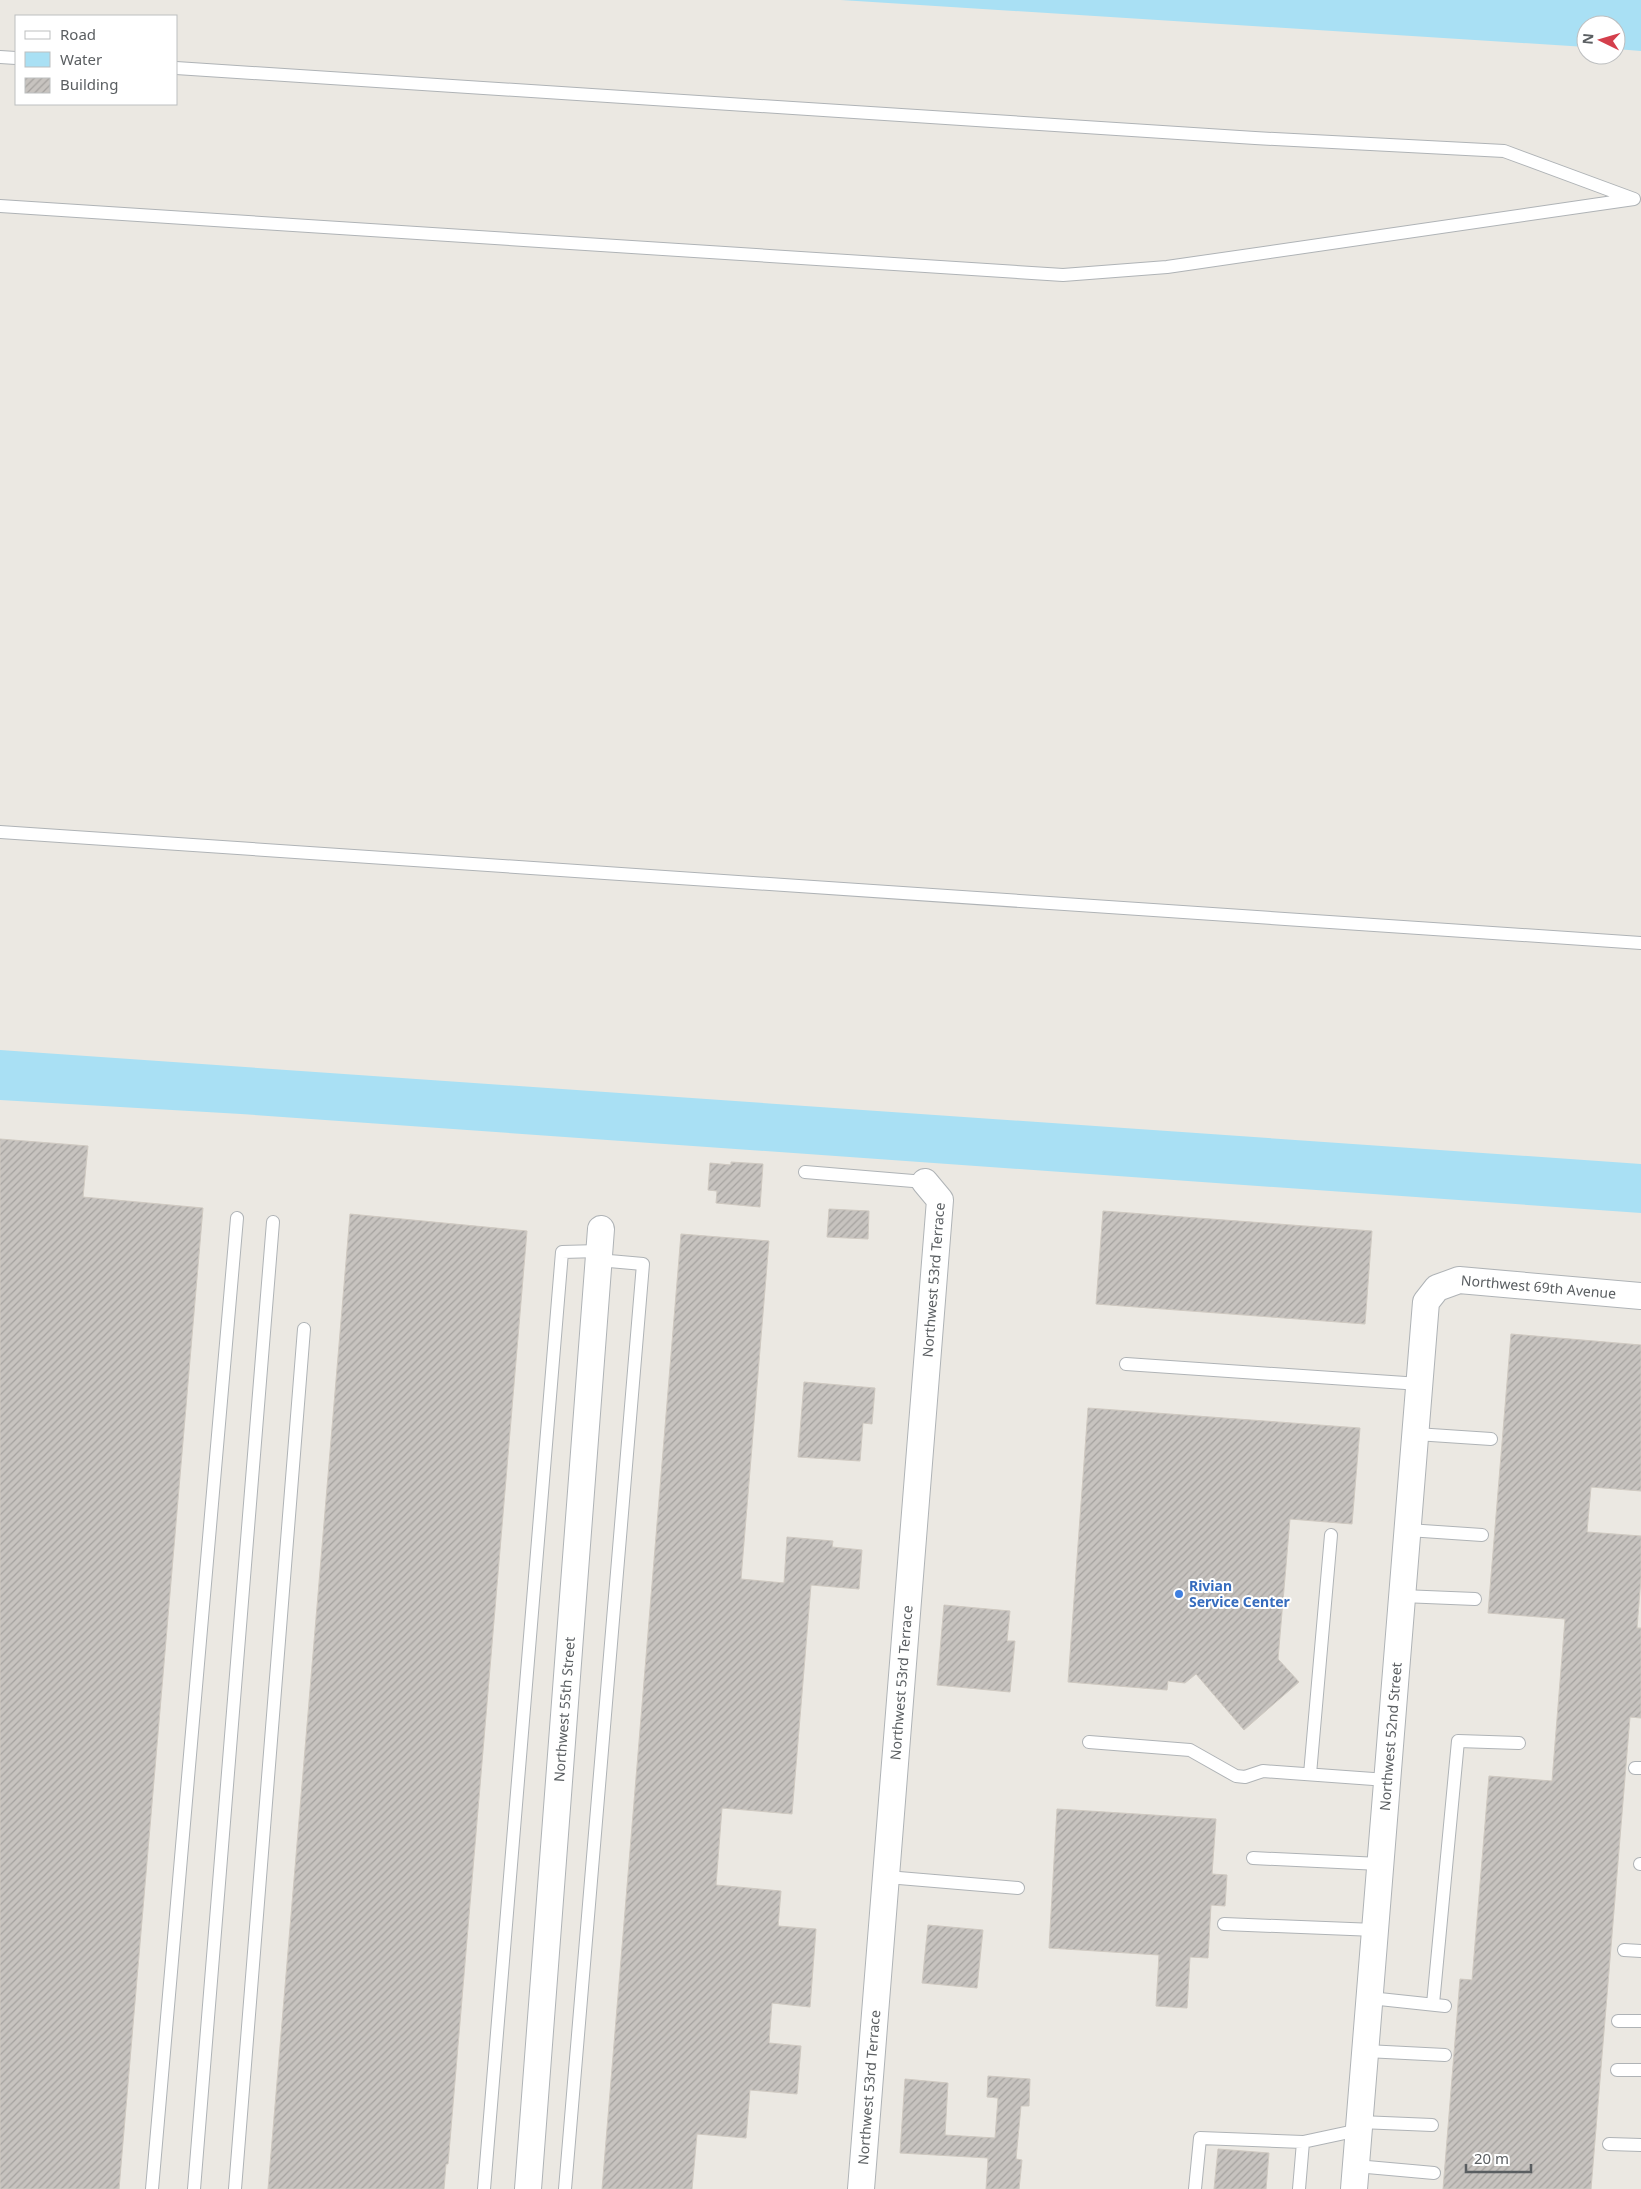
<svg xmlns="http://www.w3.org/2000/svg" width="1641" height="2189" viewBox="0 0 1641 2189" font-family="'Noto Sans',sans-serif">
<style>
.water{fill:#a9e0f4}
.building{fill:url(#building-hatch);stroke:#cfc9c1}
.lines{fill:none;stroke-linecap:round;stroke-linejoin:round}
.lane-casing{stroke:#afb3b6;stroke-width:14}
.street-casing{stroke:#afb3b6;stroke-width:28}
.lane{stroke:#fff;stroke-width:12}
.street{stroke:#fff;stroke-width:26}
.shop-dot{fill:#3f7fe0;stroke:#fff;stroke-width:2}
.labels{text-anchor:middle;stroke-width:4;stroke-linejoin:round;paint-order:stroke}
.street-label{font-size:14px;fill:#5a5e61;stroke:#fff}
.shop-label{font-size:14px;font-weight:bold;fill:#366cbe;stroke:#fff;text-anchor:start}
</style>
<defs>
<pattern id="building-hatch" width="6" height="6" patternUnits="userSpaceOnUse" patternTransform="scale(1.25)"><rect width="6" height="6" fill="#c7c3bf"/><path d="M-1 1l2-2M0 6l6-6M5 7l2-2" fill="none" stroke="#a5a29f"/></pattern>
</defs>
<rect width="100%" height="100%" fill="#ebe8e2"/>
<path class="water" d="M841 0H1641V51L1616 49V25H1586V47Z
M0 1050 1641 1164V1213L241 1114 0 1100Z"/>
<path class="building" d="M0 1139 88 1146 83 1197 203 1208 119 2189H0Z
M731 1162 763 1164 760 1207 716 1203 717 1191 708 1190 710 1163 731 1165Z
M829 1209 869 1211 868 1239 827 1237Z
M1103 1211 1372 1231 1365 1324 1096 1304Z
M350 1214 527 1231 448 2164H446L444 2189H268Z
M681 1234 769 1241 741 1579 784 1583 787 1537 833 1541 832 1547 862 1550 859 1589 811 1585 792 1814 722 1808 716 1885 781 1891 778 1926 816 1929 810 2007 772 2003 769 2043 801 2046 797 2094 750 2090 746 2138 697 2134 692 2189H602Z
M1511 1334 1641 1345V1491L1591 1487 1587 1532 1641 1536V1578L1637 1628H1641V1718L1630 1717 1591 2189H1443L1460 1979 1472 1980 1489 1776 1552 1781 1565 1619 1488 1613Z
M804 1382 875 1388 872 1424 863 1423 860 1461 798 1457Z
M1088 1408 1360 1428 1352 1524 1290 1519 1278 1659 1299 1682 1244 1730 1196 1674 1185 1683 1168 1681 1167 1690 1068 1682Z
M944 1605 1010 1611 1007 1641H1015L1010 1692 937 1685Z
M1057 1809 1216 1819 1212 1874 1227 1875 1225 1906 1211 1905 1208 1958 1190 1957 1187 2008 1156 2006 1159 1955 1049 1948Z
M928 1925 983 1930 977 1988 922 1983Z
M988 2076 1030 2079 1029 2106H1021L1016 2159 1022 2160 1019 2189H986L988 2158 900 2153 905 2079 948 2083 945 2135 995 2138 998 2098 987 2097Z
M1218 2149 1269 2153 1266 2189H1214Z"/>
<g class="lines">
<g class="lane-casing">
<path id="lane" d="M0 57 16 58
M0 206 1063 275 1167 267 1634 199 1504 151 1255 138 176 68
M0 832 1641 943
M805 1172 925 1182
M1126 1364 1420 1384
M1416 1434 1491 1439
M1408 1530 1482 1535
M1402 1596 1475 1599
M1089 1742 1190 1750 1236 1776 1245 1777 1263 1771 1387 1780
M1635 1768H1641
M1310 1774 1331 1535
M1253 1858 1380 1864
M1640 1864H1641
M887 1877 1018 1888
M1224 1924 1375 1930
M1624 1950 1641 1951
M1370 1998 1445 2006
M1433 2004 1458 1741 1519 1743
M1618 2021H1641
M1366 2051 1445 2055
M1617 2070H1641
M1360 2122 1432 2125
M1609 2144 1641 2145
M1356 2166 1434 2173
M152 2189 237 1218
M194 2189 273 1222
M235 2189 304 1329
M484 2189 562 1252 599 1251
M565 2189 643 1264 598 1260
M1195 2189 1200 2138 1303 2142 1359 2130
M1299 2189 1303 2142"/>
</g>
<g class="street-casing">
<g id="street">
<path id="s1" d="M528 2189 601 1229"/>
<path id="s2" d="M861 2189 940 1200 925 1182"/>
<path id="s3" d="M1354 2189 1426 1302 1437 1288 1459 1280 1641 1296"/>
</g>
</g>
<use href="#lane" class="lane"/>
<use href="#street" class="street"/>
</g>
<circle class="shop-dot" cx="1179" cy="1594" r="5"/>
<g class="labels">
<g class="street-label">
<text dy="5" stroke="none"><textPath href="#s2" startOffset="912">Northwest 53rd Terrace</textPath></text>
<text dy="5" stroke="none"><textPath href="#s3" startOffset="1011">Northwest 69th Avenue</textPath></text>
<text dy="5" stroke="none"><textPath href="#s2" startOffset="508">Northwest 53rd Terrace</textPath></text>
<text dy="5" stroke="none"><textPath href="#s1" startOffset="481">Northwest 55th Street</textPath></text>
<text dy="5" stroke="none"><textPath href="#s3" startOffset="454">Northwest 52nd Street</textPath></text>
<text dy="5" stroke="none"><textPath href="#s2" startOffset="102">Northwest 53rd Terrace</textPath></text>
</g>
<g class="shop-label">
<text x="1189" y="1591">Rivian<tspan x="1189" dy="16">Service Center</tspan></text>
</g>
</g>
<rect x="15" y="15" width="162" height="90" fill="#ffffff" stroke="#bdbfc0"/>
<rect x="25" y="31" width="25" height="8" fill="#ffffff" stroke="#bdbfc0"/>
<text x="60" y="40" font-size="15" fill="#5a5e61">Road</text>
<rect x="25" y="52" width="25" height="15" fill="#a9e0f4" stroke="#bdbfc0"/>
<text x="60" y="65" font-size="15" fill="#5a5e61">Water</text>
<rect x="25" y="78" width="25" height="15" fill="url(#building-hatch)" stroke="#bdbfc0"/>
<text x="60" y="90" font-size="15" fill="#5a5e61">Building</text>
<g transform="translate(1601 40) rotate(275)"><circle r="24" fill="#ffffff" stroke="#bdbfc0"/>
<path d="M0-4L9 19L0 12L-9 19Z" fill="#d43f4c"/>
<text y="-8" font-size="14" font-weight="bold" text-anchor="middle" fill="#5a5e61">N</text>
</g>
<path d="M1466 2164v8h65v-8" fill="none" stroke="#5a5e61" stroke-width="2.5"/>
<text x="1474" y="2164" font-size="15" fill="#5a5e61" stroke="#ffffff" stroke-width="4" paint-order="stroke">20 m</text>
</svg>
